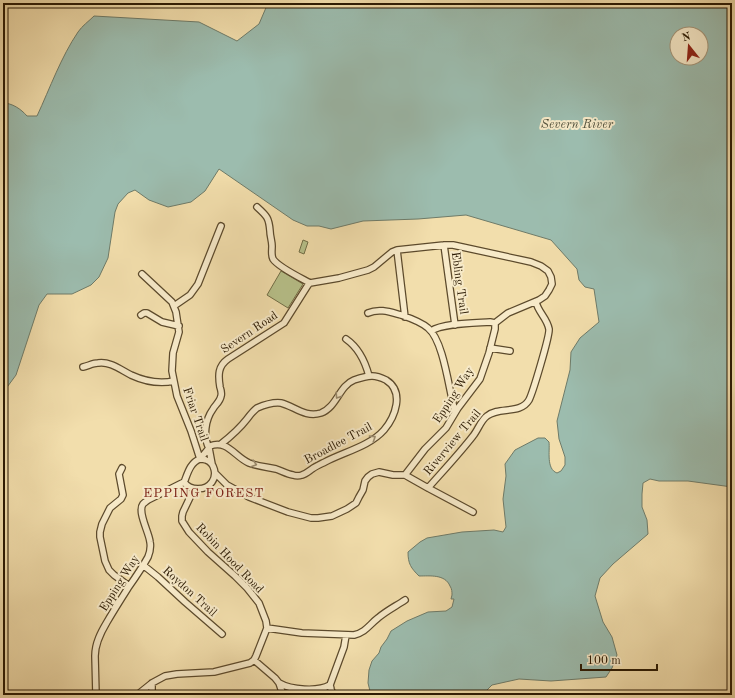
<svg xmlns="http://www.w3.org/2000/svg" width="735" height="698" viewBox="0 0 735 698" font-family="'Old Standard TT',serif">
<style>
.green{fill:#b8c28b;stroke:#716e46}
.water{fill:#9cbcae;stroke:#6e7b69;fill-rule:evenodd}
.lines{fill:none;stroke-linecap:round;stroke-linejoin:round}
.minor-casing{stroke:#5c4a2c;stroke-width:8}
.minor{stroke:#f7eac9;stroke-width:5.5}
.oneway{stroke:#9b8c6f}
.labels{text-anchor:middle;stroke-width:4;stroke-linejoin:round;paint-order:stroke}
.street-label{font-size:12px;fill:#2a1902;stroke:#f7eac9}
.water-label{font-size:13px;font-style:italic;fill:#52523e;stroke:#f7eac9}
.neighbourhood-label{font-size:13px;letter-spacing:1px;fill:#7a1f14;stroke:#f7eac9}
</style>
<rect width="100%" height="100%" fill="#f2deac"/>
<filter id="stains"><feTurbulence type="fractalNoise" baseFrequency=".005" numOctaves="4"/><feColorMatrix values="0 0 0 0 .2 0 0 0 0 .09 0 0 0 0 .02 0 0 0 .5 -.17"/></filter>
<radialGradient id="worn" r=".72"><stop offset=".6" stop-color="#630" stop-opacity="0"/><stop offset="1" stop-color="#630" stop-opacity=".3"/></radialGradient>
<path class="green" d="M303 240 308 242 304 254 299 252Z
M281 271 303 284 288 308 267 295Z"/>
<path class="water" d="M268 3H732V487L688 481H659L650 479 643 483 642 494V507L647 520 648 534 613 564 600 578 595 596 603 622 612 637 617 655 612 668 606 677 551 681 519 679 492 685 482 695H371L368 683 369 670 372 661 379 653 381 647 387 639 391 631 407 621 428 612 446 611 452 607 454 599H451L452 595C452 592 452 589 450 586 445 574 430 576 419 576 411 568 408 564 408 552L420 542 427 538 462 532 494 530 503 532 506 527 503 499 506 476 505 464 515 450 538 438H545L549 442C550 451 546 469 557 473L561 471 565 465V457L559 439 557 421 570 370 571 352 580 338 599 322 594 289 585 287 579 280 577 269 551 240 466 215 418 219 363 221 331 229 319 226H307L293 220 219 169 205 191 191 202 168 207 149 200 135 190 128 193 118 204 115 212 108 258 99 277 91 285 72 294H47L39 305 16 375 5 390 6 405 3 409V103C12 103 21 109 27 116H37C50 88 61 57 78 32 82 26 89 21 94 16L199 22 237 41 259 24ZM677 34H701V58H677Z"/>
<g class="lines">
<g class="minor-casing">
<path id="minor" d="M257 207C267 216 269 218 270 231 270 236 272 241 272 246 272 251 271 255 273 259 278 267 301 278 310 283
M444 245 455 325
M397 250 405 317
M142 274 172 302 176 312 179 332 173 353 172 371 177 396 191 431 200 459
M174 306 190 295 198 284 221 226
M368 313C379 308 390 312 401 315 410 318 421 322 428 328 444 341 449 391 455 412
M141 315 144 313H147L162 322 179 326
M431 331C443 323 475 323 490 322L495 323
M346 339C359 348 365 361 369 376
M490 348 510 351
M83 367C88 366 93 363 98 363 110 361 121 370 131 375 144 381 160 384 174 381
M221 444C230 437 240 428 247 419 250 415 253 411 257 408 264 405 273 402 281 403 294 406 305 418 321 413 337 407 339 386 354 380 360 378 366 376 372 376 377 376 382 378 386 380 405 392 395 417 384 430 370 446 344 452 325 462 321 464 316 466 312 469 309 471 306 474 302 475 299 476 296 476 293 475 287 474 282 471 276 469 267 467 257 466 249 463 235 457 227 439 210 446L209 448C203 437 205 420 213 409 215 405 220 402 221 396 222 393 221 390 220 387 218 375 218 366 228 359L284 323 308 285 310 283 339 278 368 270 374 267 392 252 397 250 444 245H453L531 262 541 266 548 271 551 277 552 284 549 290 545 296 539 300 508 313 495 323
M200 459C202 459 204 459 206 460 215 463 217 475 212 482 206 491 190 491 184 482L185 480C188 472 191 462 200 459Z
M200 459 209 448 212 464
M122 468 119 474 123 495 121 499 110 508 102 524 100 532V537L105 561 109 570 114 575 129 586
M215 473 227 485 249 497 288 512 311 518H318L332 516 347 509 356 503 359 497 363 490 365 481 368 477 372 474 379 472 393 475H405L428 488 473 512
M405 475 425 449 446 428 458 408 480 379 489 353 495 329V323
M428 488C443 471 459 454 473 436 478 430 481 420 487 416 499 406 520 415 529 400 533 392 550 335 549 329 547 318 538 312 536 302
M143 565 158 577 185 602 222 634
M267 628 302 633 354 635C366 632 369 625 378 618 386 611 396 606 405 600
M254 660 275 678 279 683 283 695
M152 683V695
M279 683C291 690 318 692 330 685
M96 695 95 656C95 643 101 632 107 622 114 610 121 599 128 588 135 578 142 568 148 557 150 552 151 547 150 542 149 532 137 512 143 504 144 503 148 500 148 500L184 482
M137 695 152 683 165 676 177 674 214 672 250 663 254 660 256 656 267 628 266 621 259 603 247 588 235 576 208 552 189 532 182 521V516L183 512 194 489
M333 695 331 689 330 685 344 647 346 635
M732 695V690"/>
</g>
<use href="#minor" class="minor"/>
</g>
<defs><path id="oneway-chevron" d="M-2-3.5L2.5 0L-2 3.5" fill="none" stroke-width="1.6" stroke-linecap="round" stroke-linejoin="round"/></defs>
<g class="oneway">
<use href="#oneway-chevron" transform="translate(338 396) rotate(123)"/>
<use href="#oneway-chevron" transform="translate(373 438) rotate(-33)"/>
<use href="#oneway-chevron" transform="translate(254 464) rotate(16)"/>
</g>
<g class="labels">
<g class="street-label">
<text transform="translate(460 283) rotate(82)" y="4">Ebling Trail</text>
<text transform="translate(249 332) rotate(-34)" y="4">Severn Road</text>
<text transform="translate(453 395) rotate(-57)" y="4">Epping Way</text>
<text transform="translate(196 414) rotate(71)" y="4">Friar Trail</text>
<text transform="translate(452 442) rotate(-50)" y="4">Riverview Trail</text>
<text transform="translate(338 443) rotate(-28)" y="4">Broadlee Trail</text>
<text transform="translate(230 558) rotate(46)" y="4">Robin Hood Road</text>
<text transform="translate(119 583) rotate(-58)" y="4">Epping Way</text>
<text transform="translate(190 591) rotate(42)" y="4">Roydon Trail</text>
</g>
<g class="water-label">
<text x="577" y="128">Severn River</text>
</g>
<g class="neighbourhood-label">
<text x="204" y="497">EPPING FOREST</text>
</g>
</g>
<rect width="735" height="698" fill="none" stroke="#f2deac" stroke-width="16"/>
<rect x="4" y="4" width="727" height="690" fill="none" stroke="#2a1902" stroke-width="2"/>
<rect x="8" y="8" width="719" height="682" fill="none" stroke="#2a1902"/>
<g transform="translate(689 46) rotate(343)"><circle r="19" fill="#f7eac9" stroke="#a59679"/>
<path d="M0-3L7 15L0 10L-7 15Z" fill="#8f2418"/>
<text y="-6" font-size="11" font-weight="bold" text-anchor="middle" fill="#2a1902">N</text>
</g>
<path d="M581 664v6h76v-6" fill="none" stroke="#2a1902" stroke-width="2"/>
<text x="587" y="664" font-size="12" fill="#2a1902" stroke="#f7eac9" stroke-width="3" paint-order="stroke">100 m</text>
<rect width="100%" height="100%" filter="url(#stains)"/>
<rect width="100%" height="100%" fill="url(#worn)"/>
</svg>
